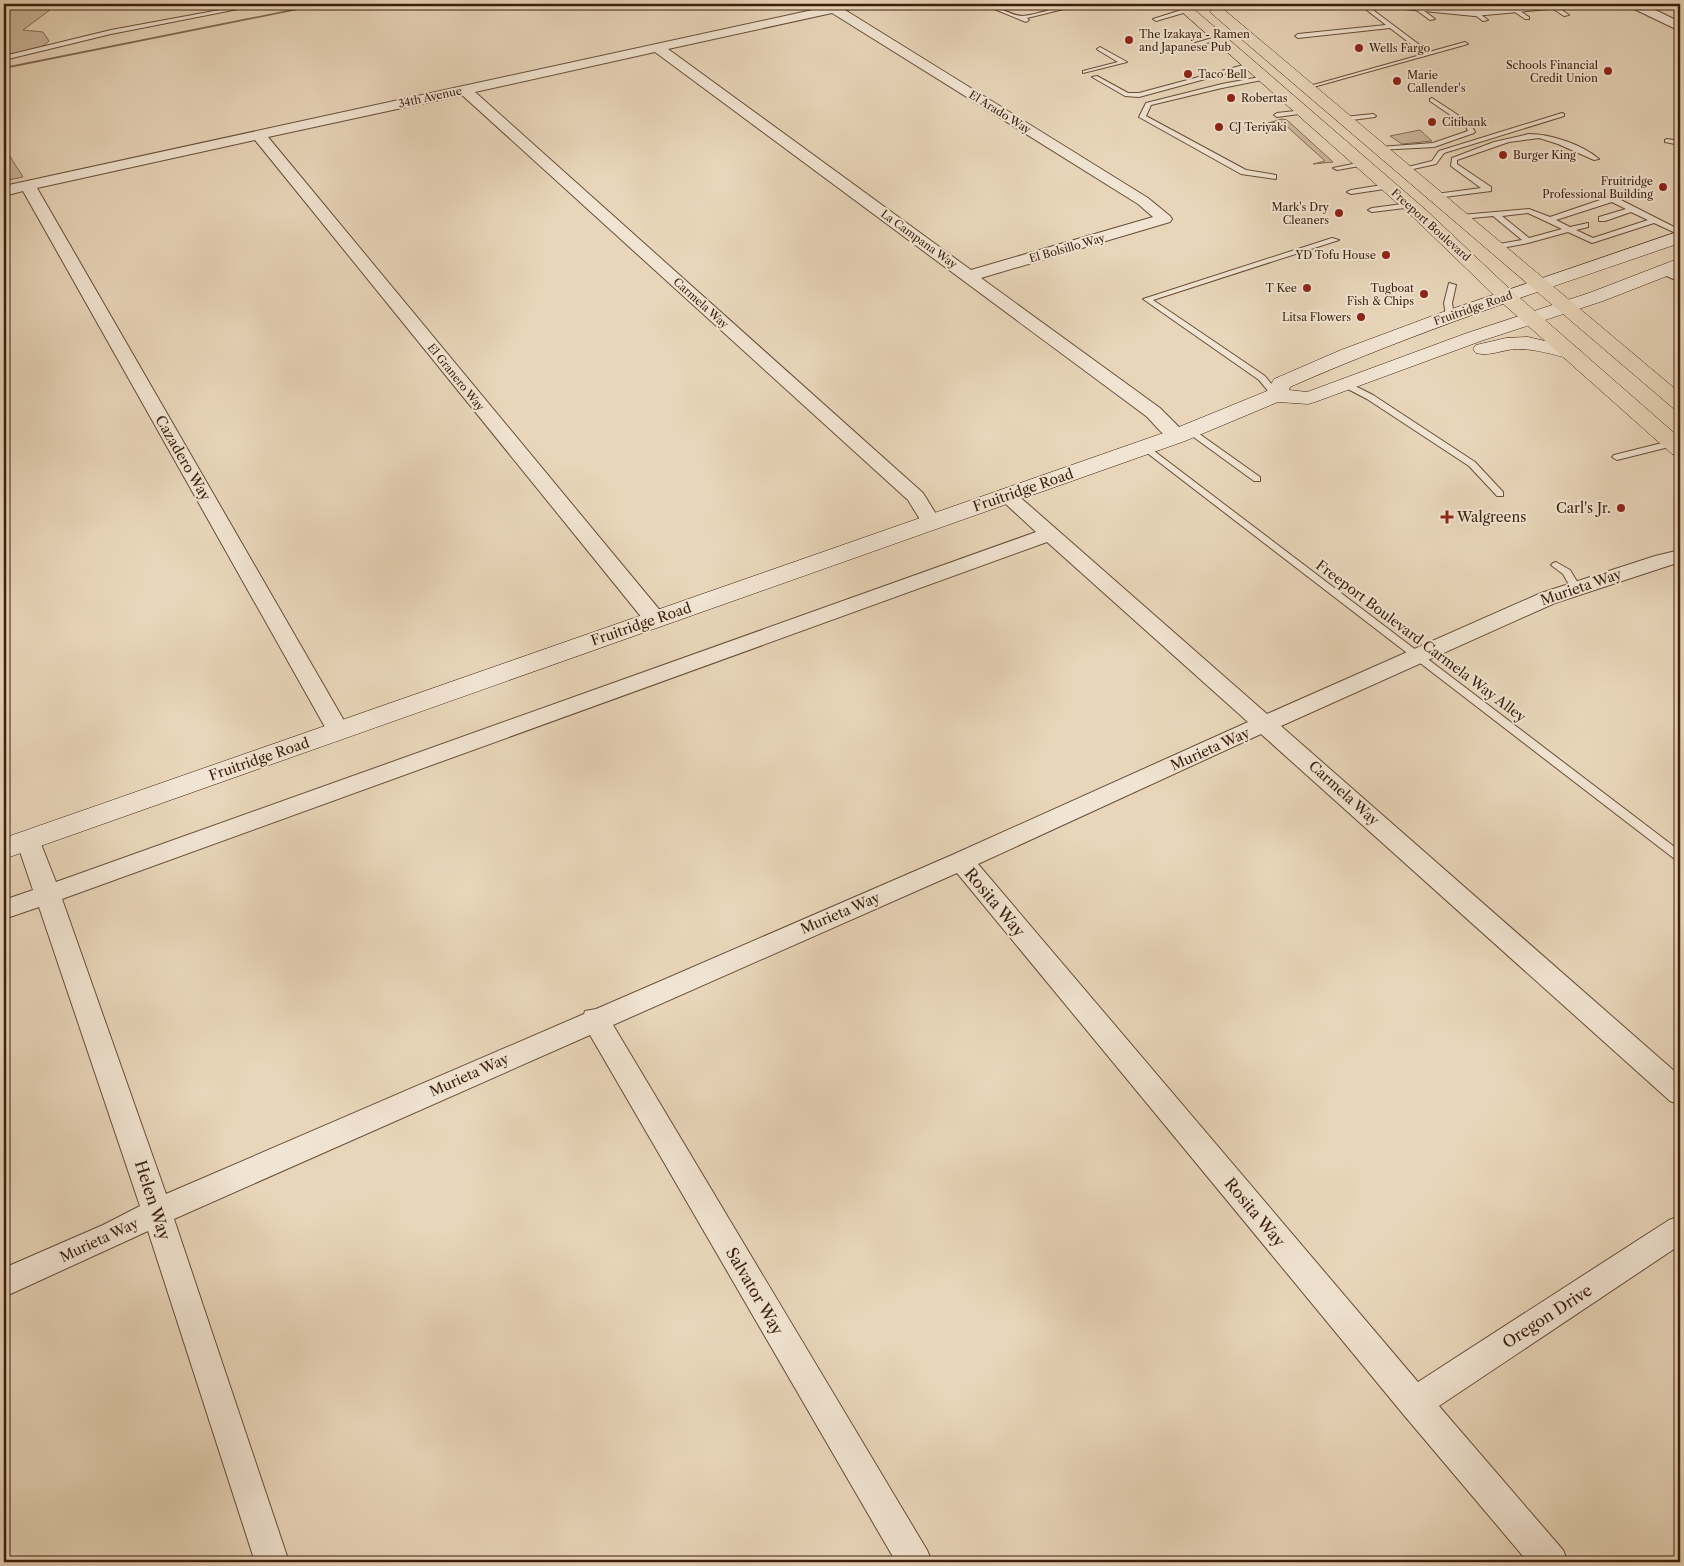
<svg xmlns="http://www.w3.org/2000/svg" width="1684" height="1566" viewBox="0 0 1684 1566" font-family="'Libre Caslon Text',serif">
<style>
.green{fill:#ccb79d;stroke:#846b55}
.lines{fill:none;stroke-linecap:round;stroke-linejoin:round}
.stream{fill:#806851;fill-rule:evenodd}
.service-casing{stroke:#674d38;stroke-width:2}
.minor-casing{stroke:#674d38;stroke-width:2}
.secondary-casing{stroke:#3c1f0d;stroke-width:1}
.primary-casing{stroke:#3c1f0d;stroke-width:1}
.service{fill:#f1e4d2;fill-rule:evenodd}
.minor{fill:#f1e4d2;fill-rule:evenodd}
.secondary{fill:#f1e4d2;fill-rule:evenodd}
.primary{fill:#e9d6ba;fill-rule:evenodd}
.poi-dot{fill:#8f2418;stroke:#f1e4d2;stroke-width:2}
.labels{text-anchor:middle;stroke-width:4;stroke-linejoin:round;paint-order:stroke}
.far-poi-label{font-size:11px;fill:#3c1f0d;stroke:#f1e4d2;text-anchor:start}
.far-street-label{font-size:11px;fill:#3c1f0d;stroke:#f1e4d2}
.street-label{font-size:14px;fill:#3c1f0d;stroke:#f1e4d2}
.poi-label{font-size:14px;fill:#3c1f0d;stroke:#f1e4d2;text-anchor:end}
.near-street-label{font-size:16px;fill:#3c1f0d;stroke:#f1e4d2}
</style>
<rect width="100%" height="100%" fill="#e9d6ba"/>
<filter id="stains"><feTurbulence type="fractalNoise" baseFrequency=".004" numOctaves="4"/><feColorMatrix values="0 0 0 0 .2 0 0 0 0 .09 0 0 0 0 .02 0 0 0 .5 -.17"/></filter>
<radialGradient id="worn" r=".72"><stop offset=".6" stop-color="#630" stop-opacity="0"/><stop offset="1" stop-color="#630" stop-opacity=".3"/></radialGradient>
<path class="green" d="M4 4H58L23 30 43 32 49 41C39 52 18 53 4 56Z
M1282 119 1287 120 1333 162 1313 164 1325 161 1282 122 1268 123Z
M1420 130 1432 141 1402 144 1390 136Z
M4 147 23 177 4 181Z"/>
<g class="lines">
<path class="stream" d="M319 4H327L4 69V67Z"/>
<g class="service-casing">
<path id="service" d="M252 4H263L111 34 4 60V56L111 30Z
M982 4C996 3 1009 16 1023 16 1043 14 1063 3 1084 4L1027 18 1029 20 1026 22Z
M1359 4H1365L1429 52 1465 42 1468 44 1306 89V87L1424 54 1390 28 1298 38 1295 36 1298 34 1386 25Z
M1408 4H1415L1435 19 1430 20Z
M1549 4H1553L1569 15 1564 16 1549 6Z
M1514 7 1529 17V19H1525L1512 10 1511 9Z
M1188 8 1190 9V11L1156 21 1153 19Z
M1472 11H1476L1488 20 1483 21 1472 13Z
M1219 36 1221 37V39L1195 46 1192 44Z
M1100 47 1127 62 1083 73V71L1118 62 1098 50 1097 49Z
M1251 63 1254 65 1253 66 1139 97 1125 96 1092 77 1097 76 1128 93H1139Z
M1265 76 1267 77V79L1222 88 1151 105 1146 116 1246 170 1276 175V179L1241 174 1139 117 1146 103 1222 84Z
M1432 98 1470 123 1475 132 1474 133 1434 147 1378 150 1377 149 1380 147 1433 143 1468 131 1465 125 1430 101V99Z
M1304 110 1307 112 1306 113 1277 117 1274 115 1277 113Z
M1562 113 1564 114V116L1444 153 1436 164 1404 171 1400 169 1432 161 1439 151Z
M1373 114 1376 116 1375 117 1344 121 1341 119 1344 117Z
M1529 134C1551 134 1583 145 1599 159L1594 160 1558 144 1539 138 1509 142 1457 160V164L1491 187V191L1436 198 1432 196 1436 194 1481 188 1451 166 1452 158 1494 142Z
M1667 139 1680 141V145L1665 142V140Z
M1363 162 1365 163V165L1337 170 1333 168Z
M1388 184 1392 186 1391 188 1351 194 1347 192 1351 190Z
M1609 197H1615L1680 230V235L1654 223 1592 243 1568 232 1528 243 1496 249 1492 247 1493 245 1522 240 1493 216 1461 219 1457 217 1461 215 1529 209 1550 217ZM1612 202 1626 209 1599 217V221H1605L1631 212 1648 220 1593 238 1576 230 1588 227V223L1570 227 1556 220ZM1528 213 1562 229 1529 238 1502 216Z
M1410 203H1413V207L1372 212 1368 210 1372 208Z
M1332 238 1339 240 1153 300 1265 376 1280 395 1279 397H1273L1259 380 1143 299Z
M1449 283 1456 285 1452 303 1454 316 1450 318 1446 316 1444 303Z
M1347 382 1373 395 1475 462 1503 492V496H1497L1469 466 1367 399 1344 387 1343 385Z
M1191 428 1260 477V481H1254L1188 433 1187 431Z
M1674 440 1678 443 1677 445 1617 460 1612 457 1614 455Z
M1145 444 1680 851V861L1676 860 1142 449V445Z
M1556 562 1570 570 1581 588 1580 590H1572L1563 574 1551 565 1553 563Z"/>
</g>
<g class="minor-casing">
<path id="minor" d="M840 4H862L860 7 845 10 1148 198 1170 216 1172 219 1170 222 981 278 1160 408 1184 432 1186 436 1184 440C1167 444 1157 426 1146 416L655 52 475 92 923 493 941 522 938 526 931 528 924 526 908 500 462 95 268 137 663 614 666 619 663 624 655 626 647 624 255 140 37 188 350 731 346 736 338 739 330 736 23 191 4 196V186ZM832 13 1138 204 1153 217 971 270 668 49Z
M1388 4H1429L1474 8 1522 4H1566L1560 8 1474 16 1394 8 1390 7Z
M1628 4H1643L1680 22V31L1630 7Z
M1666 265 1680 271V282L1660 273 1658 270 1660 267Z
M1006 489 1013 491 1267 714 1541 593 1655 556 1680 550V562L1555 603 1281 726 1680 1076V1105L1670 1101 1261 734 978 864 1418 1382 1669 1220 1680 1216V1245L1439 1406 1563 1550 1568 1562H1528L1403 1414 957 873 613 1025 927 1550 932 1562H896L590 1035 174 1219 289 1562H255L148 1231 4 1297V1268L103 1225 140 1206 39 907 4 919V900L33 890 16 840 19 834 28 831 37 834 56 882 1036 532 996 495 999 491ZM1047 542 1248 722 952 855 596 1009 585 1011 584 1014 166 1194 62 899Z"/>
</g>
<g class="secondary-casing">
<path id="secondary" d="M1680 231V243C1549 288 1417 331 1290 387L1289 390 1307 392 1467 333 1589 293 1680 258V271L1603 301 1481 341 1315 402 1308 404 1278 402 1185 441 4 859V838L1169 431 1267 391 1274 379 1341 350 1443 312Z
M1528 337 1579 349 1582 353 1579 357 1572 359C1554 355 1537 349 1518 349 1504 349 1489 357 1476 353L1473 349 1476 345 1506 338Z"/>
</g>
<g class="primary-casing">
<path id="primary" d="M1173 4H1188L1426 210 1513 292 1680 438V456L1672 454 1499 300 1414 218Z
M1217 7 1222 8 1680 393V410L1673 408 1212 14 1210 11 1212 8Z"/>
</g>
<use href="#service" class="service"/>
<use href="#minor" class="minor"/>
<use href="#secondary" class="secondary"/>
<use href="#primary" class="primary"/>
</g>
<g class="poi-dot">
<circle cx="1129" cy="40" r="5"/>
<circle cx="1359" cy="48" r="5"/>
<circle cx="1608" cy="71" r="5"/>
<circle cx="1188" cy="74" r="5"/>
<circle cx="1397" cy="81" r="5"/>
<circle cx="1231" cy="98" r="5"/>
<circle cx="1432" cy="122" r="5"/>
<circle cx="1219" cy="127" r="5"/>
<circle cx="1503" cy="155" r="5"/>
<circle cx="1663" cy="187" r="5"/>
<circle cx="1339" cy="213" r="5"/>
<circle cx="1386" cy="255" r="5"/>
<circle cx="1307" cy="288" r="5"/>
<circle cx="1424" cy="294" r="5"/>
<circle cx="1361" cy="317" r="5"/>
<circle cx="1621" cy="508" r="5"/>
<path d="M1444.5 509.5h5v5h5v5h-5v5h-5v-5h-5v-5h5z"/>
</g>
<g class="labels">
<g class="far-poi-label">
<text x="1139" y="38">The Izakaya - Ramen<tspan x="1139" dy="13">and Japanese Pub</tspan></text>
<text x="1369" y="52">Wells Fargo</text>
<text x="1598" y="69" text-anchor="end">Schools Financial<tspan x="1598" dy="13">Credit Union</tspan></text>
<text x="1198" y="78">Taco Bell</text>
<text x="1407" y="79">Marie<tspan x="1407" dy="13">Callender's</tspan></text>
<text x="1241" y="102">Robertas</text>
<text x="1442" y="126">Citibank</text>
<text x="1229" y="131">CJ Teriyaki</text>
<text x="1513" y="159">Burger King</text>
<text x="1653" y="185" text-anchor="end">Fruitridge<tspan x="1653" dy="13">Professional Building</tspan></text>
<text x="1329" y="211" text-anchor="end">Mark's Dry<tspan x="1329" dy="13">Cleaners</tspan></text>
<text x="1376" y="259" text-anchor="end">YD Tofu House</text>
<text x="1297" y="292" text-anchor="end">T Kee</text>
<text x="1414" y="292" text-anchor="end">Tugboat<tspan x="1414" dy="13">Fish &amp; Chips</tspan></text>
<text x="1351" y="321" text-anchor="end">Litsa Flowers</text>
</g>
<g class="far-street-label">
<text transform="translate(430 97) rotate(-12)" y="4">34th Avenue</text>
<text transform="translate(1000 112) rotate(32)" y="4">El Arado Way</text>
<text transform="translate(1431 225) rotate(42)" y="4">Freeport Boulevard</text>
<text transform="translate(919 239) rotate(36)" y="4">La Campana Way</text>
<text transform="translate(1067 248) rotate(-16)" y="4">El Bolsillo Way</text>
<text transform="translate(701 303) rotate(42)" y="4">Carmela Way</text>
<text transform="translate(1473 308) rotate(-19)" y="4">Fruitridge Road</text>
<text transform="translate(456 377) rotate(51)" y="4">El Granero Way</text>
</g>
<g class="street-label">
<text transform="translate(183 458) rotate(60)" y="5">Cazadero Way</text>
<text transform="translate(1023 490) rotate(-19)" y="5">Fruitridge Road</text>
<text transform="translate(1581 587) rotate(-19)" y="5">Murieta Way</text>
<text transform="translate(641 624) rotate(-19)" y="5">Fruitridge Road</text>
<text transform="translate(1421 641) rotate(37)" y="5">Freeport Boulevard Carmela Way Alley</text>
<text transform="translate(1210 749) rotate(-24)" y="5">Murieta Way</text>
<text transform="translate(259 759) rotate(-19)" y="5">Fruitridge Road</text>
<text transform="translate(1344 793) rotate(42)" y="5">Carmela Way</text>
<text transform="translate(840 913) rotate(-23)" y="5">Murieta Way</text>
<text transform="translate(469 1075) rotate(-24)" y="5">Murieta Way</text>
<text transform="translate(99 1240) rotate(-25)" y="5">Murieta Way</text>
</g>
<g class="poi-label">
<text x="1611" y="513">Carl's Jr.</text>
<text x="1457" y="522" text-anchor="start">Walgreens</text>
</g>
<g class="near-street-label">
<text transform="translate(995 902) rotate(50)" y="6">Rosita Way</text>
<text transform="translate(153 1200) rotate(72)" y="6">Helen Way</text>
<text transform="translate(1255 1212) rotate(50)" y="6">Rosita Way</text>
<text transform="translate(755 1291) rotate(60)" y="6">Salvator Way</text>
<text transform="translate(1547 1316) rotate(-33)" y="6">Oregon Drive</text>
</g>
</g>
<rect width="1684" height="1566" fill="none" stroke="#e9d6ba" stroke-width="20"/>
<rect x="5" y="5" width="1674" height="1556" fill="none" stroke="#3c1f0d" stroke-width="2.5"/>
<rect x="10" y="10" width="1664" height="1546" fill="none" stroke="#3c1f0d"/>
<rect width="100%" height="100%" filter="url(#stains)"/>
<rect width="100%" height="100%" fill="url(#worn)"/>
</svg>
